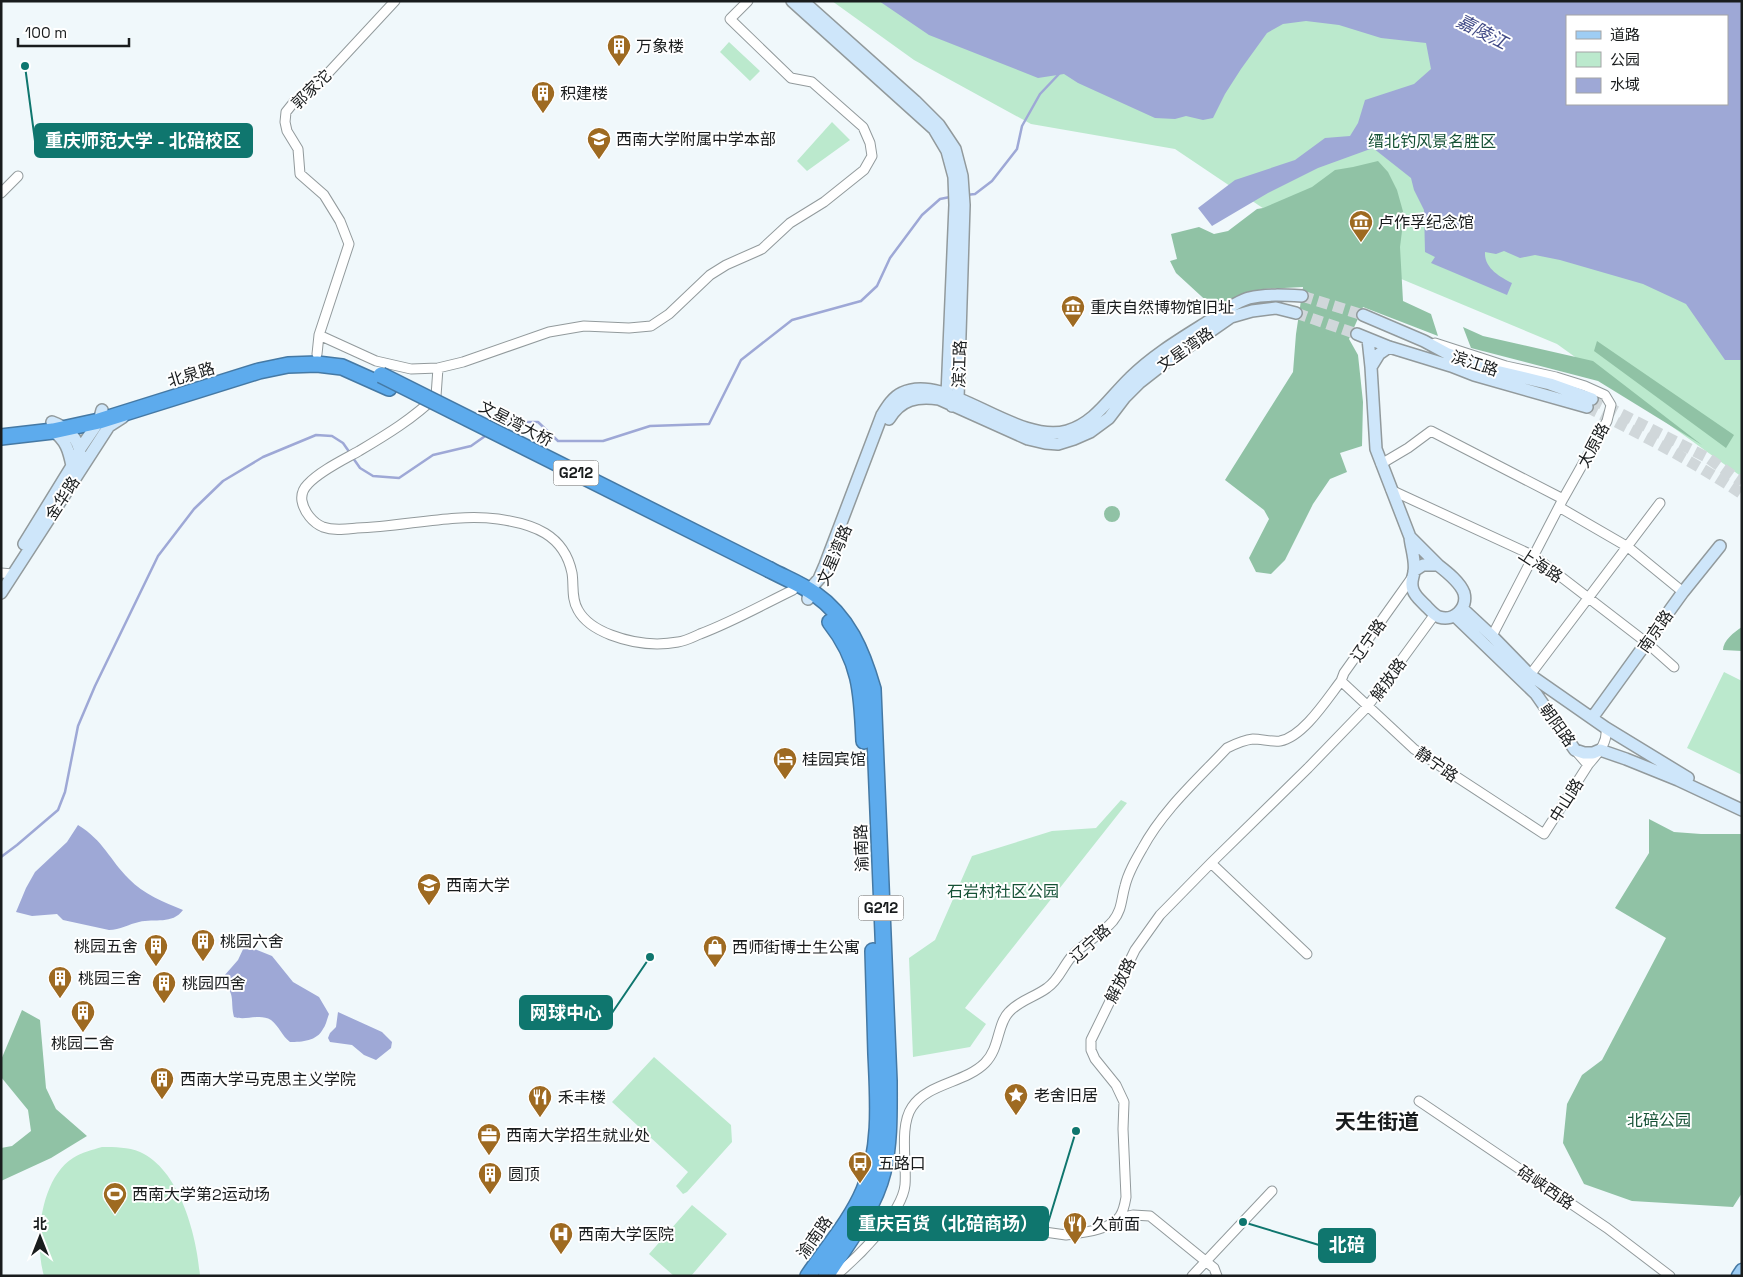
<svg xmlns="http://www.w3.org/2000/svg" width="1743" height="1277" viewBox="0 0 1743 1277" font-family="'Space Grotesk','Noto Sans SC',sans-serif">
<style>
.green{fill:#bbe9cd;fill-rule:evenodd}
.forest{fill:#90c2a5}
.water{fill:#9ea8d6;fill-rule:evenodd}
.lines{fill:none;stroke-linecap:round;stroke-linejoin:round}
.stream{stroke:#9ea8d6;stroke-width:2.5}
.secondary-tunnel{stroke:#d0d7da;stroke-width:11;stroke-dasharray:11 5.5;stroke-linecap:butt}
.street-casing{stroke:#929a9c;stroke-width:11}
.secondary-casing{stroke:#929a9c;stroke-width:14}
.primary-casing{stroke:#4579a4;stroke-width:15}
.highway-casing{stroke:#4579a4;stroke-width:18}
.street{stroke:#fff;stroke-width:9}
.secondary{stroke:#cee6fa;stroke-width:11}
.primary{stroke:#9ecdf4;stroke-width:12}
.highway{stroke:#5dabed;stroke-width:15}
.highway-bridge-casing{stroke:#4579a4;stroke-width:18;stroke-linecap:butt}
.highway-bridge{stroke:#5dabed;stroke-width:15}
.labels{text-anchor:middle;stroke-width:4;stroke-linejoin:round;paint-order:stroke}
.shield{fill:#fff;stroke:#5e6061;stroke-width:1}
.shield-label{font-size:15px;font-weight:bold;fill:#191c1d}
.poi-label{font-size:16px;fill:#191c1d;stroke:#fff;text-anchor:start}
.street-label{font-size:16px;fill:#191c1d;stroke:#fff}
.park-label{font-size:16px;fill:#155135;stroke:#fff}
.water-label{font-size:18px;font-style:italic;fill:#434c87;stroke:#fff}
.district-label{font-size:21px;font-weight:bold;fill:#191c1d;stroke:#fff}
.leader{fill:none;stroke:#0f766e;stroke-width:2}
.callout-dot{fill:#0f766e;stroke:#fff;stroke-width:2}
.callout{fill:#0f766e;stroke:#0f766e;stroke-width:2}
.callout-label{font-size:18px;text-anchor:middle;font-weight:bold;fill:#fff}
</style>
<rect width="100%" height="100%" fill="#f0f8fb"/>
<path class="green" d="M832 1H1742V477L1557 344 1315 243 1175 149 1031 124 914 60ZM1567 16H1727V104H1567Z
M729 42 760 71 750 81 720 52Z
M832 122 850 140 807 171 797 161Z
M1724 672 1742 681V775L1687 748Z
M1121 800 1127 803 965 1008 986 1024 970 1047 913 1057 909 958 935 940 972 856 1052 831 1096 828Z
M654 1057 731 1125 732 1142 687 1192 683 1194 676 1186 688 1172 612 1102Z
M102 1147C115 1147 128 1147 140 1152 180 1170 197 1236 200 1276H44C34 1242 40 1179 73 1158 82 1152 92 1150 102 1147Z
M692 1205 727 1234 691 1276H674L649 1254Z"/>
<path class="forest" d="M1378 161 1388 172 1397 190 1404 215 1400 247 1403 301 1431 314 1438 336 1363 307 1349 339 1358 355 1363 402 1362 446 1340 453 1347 472 1330 479 1313 504 1285 560 1271 574 1256 572 1249 558 1269 519 1264 510 1225 480 1293 372 1296 334 1303 287 1263 289 1247 293 1213 307 1176 273 1170 261 1177 259 1171 234 1199 227 1214 234 1228 231 1257 209 1263 208 1312 187 1335 170 1353 167Z
M1463 327 1483 336 1593 361 1702 445 1598 381 1471 348Z
M1597 341 1734 435 1726 448 1594 351Z
M1104 514a8 8 0 1 1 16 0a8 8 0 1 1-16 0Z
M1742 627V651L1723 650C1723 641 1734 632 1742 627Z
M1649 819 1674 832 1701 834H1742V1193L1733 1207 1632 1201 1584 1184 1563 1143 1567 1104 1582 1075 1602 1060 1666 938 1615 908 1649 853Z
M22 1010 40 1020 46 1088 56 1109 87 1136 51 1158 1 1181V1148L12 1146 31 1131 28 1110 1 1077V1060Z"/>
<path class="water" d="M879 1H1742V360H1725L1686 304 1643 284 1560 260 1535 255 1520 258 1504 251 1496 254 1485 252C1484 268 1500 277 1512 283L1507 295 1431 263 1435 257 1425 252 1424 210 1414 190 1411 178 1373 148 1318 168 1268 193 1212 226 1198 208 1235 180 1295 160 1325 138 1350 136 1358 123 1365 100 1414 84 1431 69 1426 43 1381 38 1339 25 1306 21 1283 24 1267 33 1241 69 1225 94 1213 118 1203 120 1186 116 1175 119 1155 118 1078 83 1064 74 1038 78 929 35ZM1567 16H1727V104H1567Z
M78 825C104 841 109 859 129 879 143 894 164 902 183 910 172 925 155 918 139 922 129 924 120 930 109 930L63 920 57 914 32 916 16 912 26 888 35 872 67 842Z
M245 945 272 956 293 982 319 997 329 1014C327 1019 326 1025 323 1029 317 1041 302 1042 290 1042 282 1036 279 1026 271 1020 260 1013 246 1021 234 1017 230 1001 236 995 223 982L224 976 238 960Z
M338 1012 382 1032 392 1042 391 1048 376 1060 364 1055 352 1045 330 1042 328 1038 330 1033 336 1027Z"/>
<g class="lines">
<path class="stream" d="M966 195 975 194 992 181 1017 149 1022 126 1040 94 1059 74
M496 427 504 422H538L558 441H603L650 426 709 424 741 360 792 320 861 301 877 286 890 258 922 215 940 199 950 197
M353 458 360 468 373 476 399 478 433 455 471 446 488 434
M1 857 17 845 58 810 65 792 78 726 95 686 158 556 194 509 223 481 263 457 316 435 332 436 343 443 350 453"/>
<path class="secondary-tunnel" d="M1302 296 1363 315
M1296 313 1357 334
M1592 399 1708 458 1742 482
M1587 407C1640 434 1693 461 1742 494"/>
<g class="street-casing">
<path id="street" d="M1 193 18 176
M319 335 376 361 411 369 438 368 463 362 549 332 584 326 629 328 651 326 669 314 710 275 726 265 762 249 790 223 824 202 864 170 872 156 870 143 863 127 812 82 791 78 730 19 748 1
M1435 343 1506 366 1556 377 1585 386 1605 395 1611 405 1607 421 1563 499 1492 636
M317 354 319 335 349 244 340 221 324 195 300 174 298 149 287 131 285 122 286 112 294 102 318 84 395 1
M438 368 436 396C414 418 386 435 359 451 343 460 320 471 308 484 303 489 301 495 302 501 304 512 313 523 323 527 334 531 346 529 357 528 403 527 453 513 498 519 533 524 564 534 572 573 574 585 571 599 578 610 585 623 598 630 611 635 632 643 656 646 678 642 686 641 693 637 700 634 732 622 762 605 793 590
M1381 464 1408 448 1431 431 1563 499
M1391 490 1534 556 1647 643 1674 667
M1559 507 1628 547 1683 592
M1 573 13 574
M1530 675 1660 503
M1341 681 1414 749 1544 834 1588 765
M1575 750 1588 765C1597 754 1608 744 1606 728
M1211 863 1307 954
M1419 1101 1607 1228 1670 1276
M896 1211 1066 1235C1080 1233 1112 1230 1120 1216 1124 1210 1125 1203 1126 1197L1123 1129 1124 1102 1116 1085 1095 1059 1091 1050V1040L1135 950 1160 915 1211 863 1308 768 1367 707 1435 614
M1120 1218 1133 1215 1150 1216 1214 1268 1217 1276
M835 1276C857 1258 902 1214 905 1185 907 1163 899 1126 912 1107 928 1083 965 1083 985 1063 1000 1048 997 1024 1009 1012 1020 1000 1035 997 1047 988 1059 980 1063 966 1072 956 1084 943 1101 935 1113 921 1122 910 1121 900 1125 886 1128 873 1135 861 1142 849 1163 810 1197 780 1227 748 1235 744 1243 740 1253 739 1262 739 1271 742 1280 741 1303 737 1327 699 1341 681L1344 673 1411 579
M1192 1276 1272 1191"/>
</g>
<g class="secondary-casing">
<path id="secondary" d="M792 1 934 129 947 151 954 177 955 205 947 395 952 406 958 399 964 205 962 176 955 149 939 125 915 101 803 1
M1363 315 1424 341 1448 354 1496 371 1550 384 1592 399
M1357 334 1389 347 1451 366 1474 375 1587 407
M1368 339 1371 367 1379 354 1389 347
M1371 367 1376 449 1410 537
M889 419C901 399 917 396 939 399L1028 439 1045 443 1058 444 1074 439 1090 432 1109 418 1125 397 1139 383 1162 365 1231 317 1252 311 1276 308 1296 313
M52 422C66 427 79 438 80 454
M72 466 80 449 99 421 102 410
M24 544 72 466C69 451 66 440 53 431
M1414 571 1423 565H1438C1447 572 1460 582 1464 593 1468 608 1454 622 1439 617 1434 615 1429 609 1425 605 1420 600 1415 596 1413 590 1410 582 1413 579 1414 572 1416 561 1411 548 1410 537L1438 565
M1 593 109 426 123 417
M808 599 809 590 819 579 825 565 882 415C887 407 893 397 902 393 946 371 1015 445 1067 431 1095 423 1110 397 1130 378 1153 355 1182 338 1209 321 1221 313 1235 302 1249 298 1266 294 1284 295 1302 296
M1463 609 1492 636 1530 675 1606 728 1688 778
M1455 616 1536 694 1575 750 1584 753H1593L1600 750 1626 759 1678 780 1742 810
M1592 718 1683 592 1720 546"/>
</g>
<g class="primary-casing">
<path id="primary" d="M1738 1276 1742 1270"/>
</g>
<g class="highway-casing">
<path id="highway" d="M1 437 53 431 99 421 259 371 288 365 317 364 342 367 389 388
M770 570C785 578 801 584 815 594 848 617 862 651 873 689L889 1081C889 1111 890 1142 883 1172 874 1209 847 1244 826 1276
M830 622C861 661 862 694 864 741
M808 1276C827 1248 851 1221 864 1190 882 1149 878 1098 876 1054 875 1020 874 986 873 951"/>
</g>
<use href="#street" class="street"/>
<use href="#secondary" class="secondary"/>
<use href="#primary" class="primary"/>
<use href="#highway" class="highway"/>
<g class="highway-bridge-casing">
<path id="highway-bridge" d="M381 375 770 570"/>
</g>
<use href="#highway-bridge" class="highway-bridge"/>
</g>
<defs>
<g id="building-pin" transform="scale(1.25)"><path d="M0 17L-7.5 6A9.5 9.5 0 1 1 7.5 6Z" fill="#9e6a21" stroke="#fff"/><path d="M-4-6H4V6H1V3H-1V6H-4ZM-2.5-4.3h1.7v1.8h-1.7ZM.8-4.3h1.7v1.8H.8ZM-2.5-1h1.7V.8h-1.7ZM.8-1h1.7V.8H.8Z" fill="#fff"/></g>
<g id="school-pin" transform="scale(1.25)"><path d="M0 17L-7.5 6A9.5 9.5 0 1 1 7.5 6Z" fill="#9e6a21" stroke="#fff"/><path d="M0-5L7-2L0 1L-7-2ZM-4 1L0 2.5L4 1V4Q0 6-4 4Z" fill="#fff"/></g>
<g id="museum-pin" transform="scale(1.25)"><path d="M0 17L-7.5 6A9.5 9.5 0 1 1 7.5 6Z" fill="#9e6a21" stroke="#fff"/><path d="M0-6L6-3V-2H-6V-3ZM-5-1h2V3h-2ZM-1-1h2V3h-2ZM3-1h2V3H3ZM-6 4H6V6H-6Z" fill="#fff"/></g>
<g id="hotel-pin" transform="scale(1.25)"><path d="M0 17L-7.5 6A9.5 9.5 0 1 1 7.5 6Z" fill="#9e6a21" stroke="#fff"/><path d="M-6-4.5h1.5V1H6V5H4.5V3h-9V5H-6ZM-4 0a1.8 1.8 0 1 1 3.6 0ZM.5 0V-2.5h3Q6-2.5 6 0Z" fill="#fff"/></g>
<g id="university-pin" transform="scale(1.25)"><path d="M0 17L-7.5 6A9.5 9.5 0 1 1 7.5 6Z" fill="#9e6a21" stroke="#fff"/><path d="M0-5L7-2L0 1L-7-2ZM-4 1L0 2.5L4 1V4Q0 6-4 4Z" fill="#fff"/></g>
<g id="shop-pin" transform="scale(1.25)"><path d="M0 17L-7.5 6A9.5 9.5 0 1 1 7.5 6Z" fill="#9e6a21" stroke="#fff"/><path d="M-5-2.5h2.3a2.7 3.5 0 0 1 5.4 0H5L5.5 6h-11ZM-1.5-2.5h3a1.5 2.3 0 0 0-3 0Z" fill="#fff"/></g>
<g id="sight-pin" transform="scale(1.25)"><path d="M0 17L-7.5 6A9.5 9.5 0 1 1 7.5 6Z" fill="#9e6a21" stroke="#fff"/><path d="M0-6L1.8-2.2L6-1.7L2.9 1.2L3.7 5.4L0 3.3L-3.7 5.4L-2.9 1.2L-6-1.7L-1.8-2.2Z" fill="#fff"/></g>
<g id="restaurant-pin" transform="scale(1.25)"><path d="M0 17L-7.5 6A9.5 9.5 0 1 1 7.5 6Z" fill="#9e6a21" stroke="#fff"/><path d="M-5-6h1v4h1v-4h1v4h1v-4h1v5L-1.5 .5V6h-2V.5L-5-1ZM5-6V6H3V1.5H1.5Q1.5-4 5-6Z" fill="#fff"/></g>
<g id="office-pin" transform="scale(1.25)"><path d="M0 17L-7.5 6A9.5 9.5 0 1 1 7.5 6Z" fill="#9e6a21" stroke="#fff"/><path d="M-6-3h4V-5.5h4V-3h4V5H-6ZM-1-4.5V-3h2v-1.5ZM-6 0V1H6V0Z" fill="#fff"/></g>
<g id="bus-pin" transform="scale(1.25)"><path d="M0 17L-7.5 6A9.5 9.5 0 1 1 7.5 6Z" fill="#9e6a21" stroke="#fff"/><path d="M-5-6H5V4H4V6H2V4H-2V6H-4V4H-5ZM-3.5-4V0h7V-4ZM-3.5 1.2v1.5H-2V1.2ZM2 1.2v1.5H3.5V1.2Z" fill="#fff"/></g>
<g id="stadium-pin" transform="scale(1.25)"><path d="M0 17L-7.5 6A9.5 9.5 0 1 1 7.5 6Z" fill="#9e6a21" stroke="#fff"/><path d="M0-5a6.5 5 0 1 0 0 10a6.5 5 0 1 0 0-10ZM-3.5-1.8h7v3.6h-7Z" fill="#fff"/></g>
<g id="hospital-pin" transform="scale(1.25)"><path d="M0 17L-7.5 6A9.5 9.5 0 1 1 7.5 6Z" fill="#9e6a21" stroke="#fff"/><path d="M-5-5h3v3.5h4V-5h3V5h-3V1.5h-4V5h-3Z" fill="#fff"/></g>
</defs>
<g fill-rule="evenodd">
<use href="#building-pin" x="619" y="46"/>
<use href="#building-pin" x="543" y="93"/>
<use href="#school-pin" x="599" y="139"/>
<use href="#museum-pin" x="1361" y="222"/>
<use href="#museum-pin" x="1073" y="307"/>
<use href="#hotel-pin" x="785" y="759"/>
<use href="#university-pin" x="429" y="885"/>
<use href="#building-pin" x="203" y="941"/>
<use href="#building-pin" x="156" y="946"/>
<use href="#shop-pin" x="715" y="947"/>
<use href="#building-pin" x="60" y="978"/>
<use href="#building-pin" x="164" y="983"/>
<use href="#building-pin" x="83" y="1012"/>
<use href="#building-pin" x="162" y="1079"/>
<use href="#sight-pin" x="1016" y="1095"/>
<use href="#restaurant-pin" x="540" y="1097"/>
<use href="#office-pin" x="489" y="1135"/>
<use href="#bus-pin" x="860" y="1163"/>
<use href="#building-pin" x="490" y="1174"/>
<use href="#stadium-pin" x="115" y="1194"/>
<use href="#restaurant-pin" x="1075" y="1224"/>
<use href="#hospital-pin" x="561" y="1234"/>
</g>
<g class="labels">
<g class="shield">
<rect x="553.5" y="460.5" width="45" height="25" rx="4"/>
<rect x="858.5" y="895.5" width="45" height="25" rx="4"/>
</g>
<g class="shield-label">
<text x="576" y="478">G212</text>
<text x="881" y="913">G212</text>
</g>
<g class="poi-label">
<text x="636" y="52">万象楼</text>
<text x="560" y="99">积建楼</text>
<text x="616" y="145">西南大学附属中学本部</text>
<text x="1378" y="228">卢作孚纪念馆</text>
<text x="1090" y="313">重庆自然博物馆旧址</text>
<text x="802" y="765">桂园宾馆</text>
<text x="446" y="891">西南大学</text>
<text x="220" y="947">桃园六舍</text>
<text x="138" y="952" text-anchor="end">桃园五舍</text>
<text x="732" y="953">西师街博士生公寓</text>
<text x="78" y="984">桃园三舍</text>
<text x="182" y="989">桃园四舍</text>
<text x="83" y="1049" text-anchor="middle">桃园二舍</text>
<text x="180" y="1085">西南大学马克思主义学院</text>
<text x="1034" y="1101">老舍旧居</text>
<text x="558" y="1103">禾丰楼</text>
<text x="506" y="1141">西南大学招生就业处</text>
<text x="878" y="1169">五路口</text>
<text x="508" y="1180">圆顶</text>
<text x="132" y="1200">西南大学第2运动场</text>
<text x="1092" y="1230">久前面</text>
<text x="578" y="1240">西南大学医院</text>
</g>
<g class="street-label">
<text transform="translate(311 89) rotate(-44)" y="6">郭家沱</text>
<text transform="translate(1185 349) rotate(-35)" y="6">文星湾路</text>
<text transform="translate(1475 363) rotate(18)" y="6">滨江路</text>
<text transform="translate(959 364) rotate(-88)" y="6">滨江路</text>
<text transform="translate(191 374) rotate(-17)" y="6">北泉路</text>
<text transform="translate(516 423) rotate(27)" y="6">文星湾大桥</text>
<text transform="translate(1593 445) rotate(-62)" y="6">太原路</text>
<text transform="translate(62 498) rotate(-57)" y="6">金华路</text>
<text transform="translate(834 555) rotate(-67)" y="6">文星湾路</text>
<text transform="translate(1541 565) rotate(33)" y="6">上海路</text>
<text transform="translate(1655 631) rotate(-55)" y="6">南京路</text>
<text transform="translate(1368 640) rotate(-55)" y="6">辽宁路</text>
<text transform="translate(1388 679) rotate(-54)" y="6">解放路</text>
<text transform="translate(1558 725) rotate(54)" y="6">朝阳路</text>
<text transform="translate(1437 764) rotate(35)" y="6">静宁路</text>
<text transform="translate(1566 800) rotate(-58)" y="6">中山路</text>
<text transform="translate(861 848) rotate(-92)" y="6">渝南路</text>
<text transform="translate(1090 943) rotate(-43)" y="6">辽宁路</text>
<text transform="translate(1120 980) rotate(-64)" y="6">解放路</text>
<text transform="translate(1546 1187) rotate(34)" y="6">碚峡西路</text>
<text transform="translate(814 1237) rotate(-55)" y="6">渝南路</text>
</g>
<g class="park-label">
<text x="1432" y="147">缙北钓风景名胜区</text>
<text x="1003" y="897">石岩村社区公园</text>
<text x="1659" y="1126">北碚公园</text>
</g>
<g class="water-label">
<text transform="translate(1482 32) rotate(27)" y="6">嘉陵江</text>
</g>
<g class="district-label">
<text x="1377" y="1129">天生街道</text>
</g>
</g>
<path class="leader" d="M25 66L35 141M650 957L612 1013M1076 1131L1048 1223M1243 1222L1319 1245"/>
<g class="callout-dot">
<circle cx="25" cy="66" r="5"/>
<circle cx="650" cy="957" r="5"/>
<circle cx="1076" cy="1131" r="5"/>
<circle cx="1243" cy="1222" r="5"/>
</g>
<g class="callout">
<rect x="35" y="124" width="217" height="33" rx="5"/>
<rect x="520" y="996" width="92" height="33" rx="5"/>
<rect x="848" y="1207" width="200" height="33" rx="5"/>
<rect x="1319" y="1229" width="56" height="33" rx="5"/>
</g>
<g class="callout-label">
<text x="143" y="147">重庆师范大学 - 北碚校区</text>
<text x="566" y="1019">网球中心</text>
<text x="948" y="1230">重庆百货（北碚商场）</text>
<text x="1347" y="1251">北碚</text>
</g>
<rect width="1743" height="1277" fill="none" stroke="#191c1d" stroke-width="5"/>
<rect x="1566" y="15" width="162" height="90" fill="#ffffff" stroke="#a3a4a5"/>
<rect x="1576" y="31" width="25" height="8" fill="#9ecdf4" stroke="#a3a4a5"/>
<text x="1610" y="40" font-size="15" fill="#191c1d">道路</text>
<rect x="1576" y="52" width="25" height="15" fill="#bbe9cd" stroke="#a3a4a5"/>
<text x="1610" y="65" font-size="15" fill="#191c1d">公园</text>
<rect x="1576" y="78" width="25" height="15" fill="#9ea8d6" stroke="#a3a4a5"/>
<text x="1610" y="90" font-size="15" fill="#191c1d">水域</text>
<g transform="translate(40 1237)" stroke="#ffffff" stroke-width="4" paint-order="stroke">
<path d="M0-4L9 19L0 12L-9 19Z" fill="#191c1d"/>
<text y="-8" font-size="14" font-weight="bold" text-anchor="middle" fill="#191c1d">北</text>
</g>
<path d="M18 38v8h111v-8" fill="none" stroke="#191c1d" stroke-width="2.5"/>
<text x="25" y="38" font-size="15" fill="#191c1d" stroke="#ffffff" stroke-width="4" paint-order="stroke">100 m</text>
</svg>
